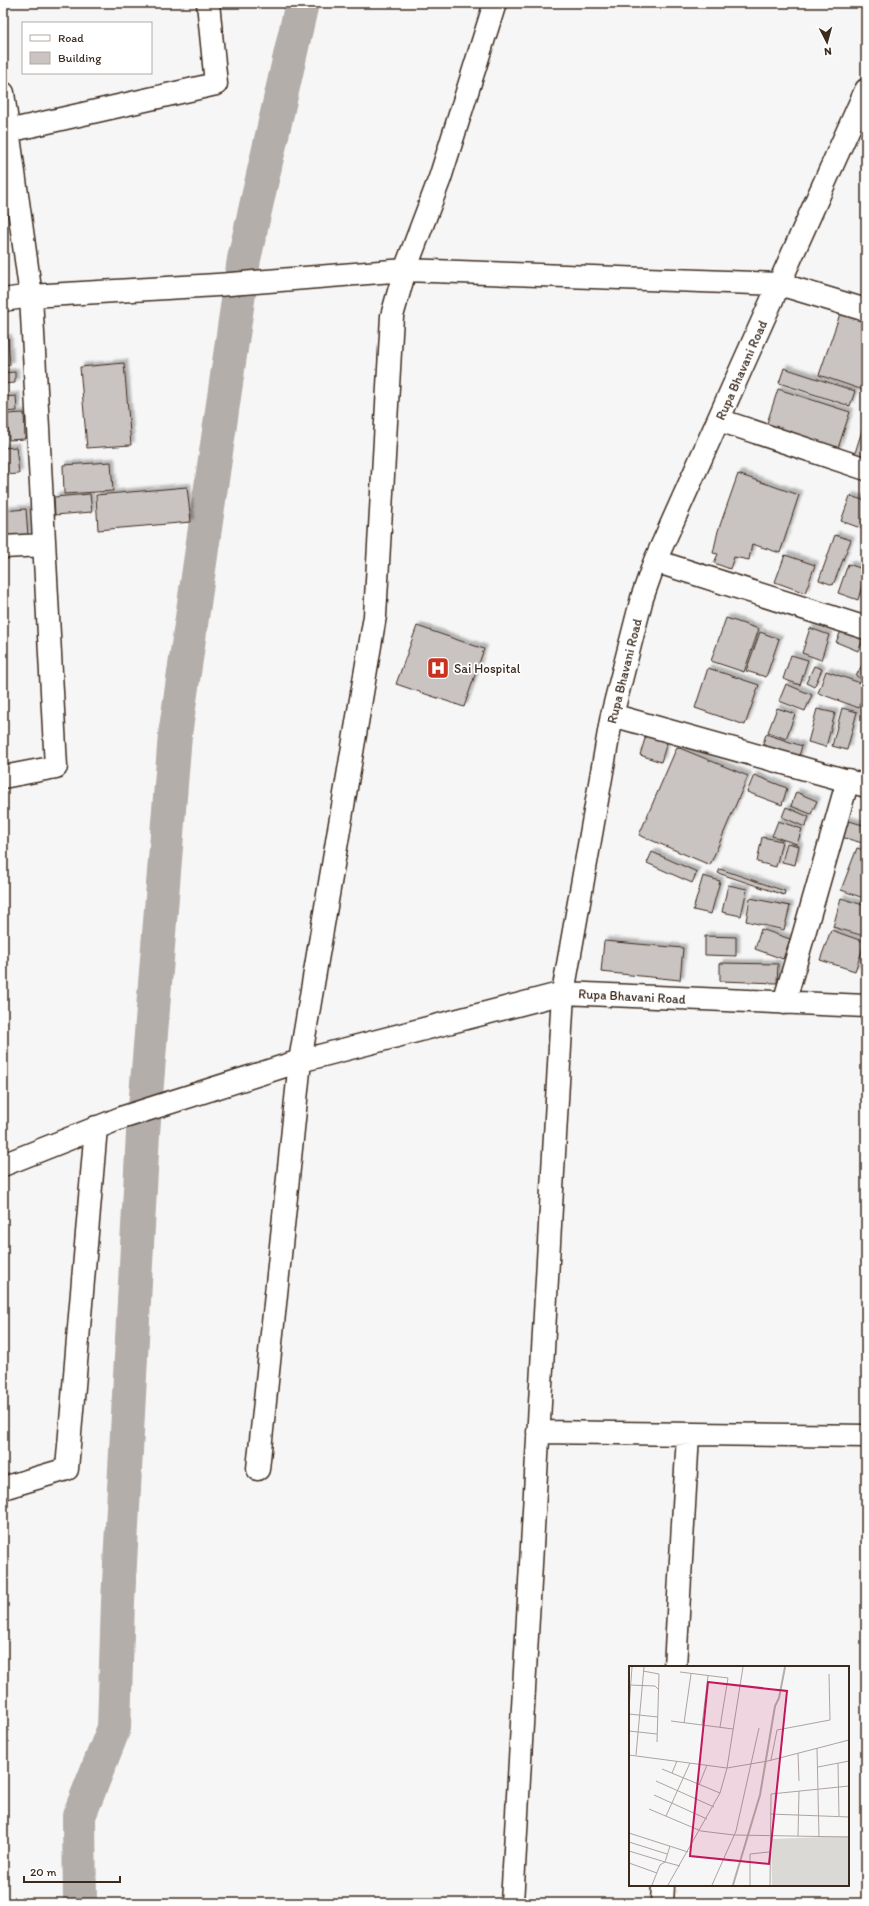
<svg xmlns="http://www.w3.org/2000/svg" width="869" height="1906" viewBox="0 0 869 1906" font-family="Itim,sans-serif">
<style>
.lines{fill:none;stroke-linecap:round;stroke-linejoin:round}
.canal{stroke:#b4aeaa;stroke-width:34}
.building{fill:#c9c3c1;stroke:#3b2a1e;filter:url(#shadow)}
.minor-casing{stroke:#3b2a1e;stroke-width:25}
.minor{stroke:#fff;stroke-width:22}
.labels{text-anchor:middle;stroke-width:3.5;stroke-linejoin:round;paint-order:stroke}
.street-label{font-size:13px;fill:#3b2a1e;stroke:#fff}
.poi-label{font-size:13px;fill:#3b2a1e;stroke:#fff;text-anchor:start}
.inset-river{fill:none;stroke:#b4aeaa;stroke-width:2}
.inset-road{fill:none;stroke:#aca4a0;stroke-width:1}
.view{fill:#c2185b;fill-opacity:0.15;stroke:#c2185b;stroke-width:2}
.inset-edge{fill:none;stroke:#3b2a1e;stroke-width:2}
</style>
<defs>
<filter id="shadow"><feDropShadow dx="3.5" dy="-3.5" stdDeviation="1" flood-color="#0004"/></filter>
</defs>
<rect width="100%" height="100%" fill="#f7f6f6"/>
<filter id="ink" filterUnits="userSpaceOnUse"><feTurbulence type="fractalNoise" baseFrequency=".025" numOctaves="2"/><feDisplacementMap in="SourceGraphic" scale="8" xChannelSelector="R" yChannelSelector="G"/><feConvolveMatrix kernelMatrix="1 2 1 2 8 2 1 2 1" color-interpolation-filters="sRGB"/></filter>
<g filter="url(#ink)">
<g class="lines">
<path class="canal" d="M80 1903 79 1816 114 1728 118 1601 143 1133 175 735 244 259 302 3"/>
</g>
<path class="building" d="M840 314 866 322V391L819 375Z
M8 338 10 365 3 366V339Z
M124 363 131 445 87 448 80 367Z
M784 368 855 391 850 406 779 383Z
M15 372V383L3 384V373Z
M778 389 850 412 837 451 765 429Z
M16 396 17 411 3 412V397Z
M24 413 25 439 9 440 7 414Z
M866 418V460L854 456Z
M16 447 19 474 3 475V448Z
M111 462 113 491 64 494 63 465Z
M738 474 799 495 780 553 752 544 749 560 734 557 730 569 714 563 718 554 713 553 718 531Z
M187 487 191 522 98 530 96 495Z
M90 494 92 512 55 515 54 497Z
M850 496 866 501V530L841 521Z
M26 509 28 536 3 538V511Z
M835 535 851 540 833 585 819 580Z
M785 555 815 565 805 593 775 582Z
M848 564 866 570 858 600 838 593Z
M866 590V602L862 600Z
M726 618 759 629 744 672 711 661Z
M417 626 484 649 464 707 396 684Z
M810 628 829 635 821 660 802 653Z
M842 629 864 638 858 651 836 642Z
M760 632 779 639 766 677 746 671Z
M791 655 808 660 800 685 783 679Z
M866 658V681L856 676Z
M814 666 822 669 814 687 806 683Z
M708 668 759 685 745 725 695 708Z
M826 671 866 685 859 708 818 693Z
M786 684 812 695 805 711 779 701Z
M777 708 795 714 786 739 768 732Z
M842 708 857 712 847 750 832 746Z
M817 709 835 713 826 747 808 742Z
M647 732 668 739 661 762 640 755Z
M766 734 802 746 797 763 761 751Z
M677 747 748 776 710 865 639 835Z
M754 775 787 788 782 805 747 792Z
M796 792 817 801 811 814 791 806Z
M786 807 809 817 805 827 782 817Z
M846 820 866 826V844L841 837Z
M778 821 802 829 797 844 772 836Z
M762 837 782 841 776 867 757 862Z
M787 843 799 846 795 865 782 862Z
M857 848 866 851V899L841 890Z
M652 852 697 872 692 883 647 863Z
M720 869 785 891 784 895 718 873Z
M703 876 720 881 711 914 693 910Z
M728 885 747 889 741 916 722 912Z
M750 898 790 906 784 930 746 921Z
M841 898 866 906V928L864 936 833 927Z
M761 929 790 939 783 959 755 949Z
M831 930 865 942 855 971 820 960Z
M705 936 736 937V956L705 955Z
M604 941 683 948 680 980 601 972Z
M720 963 778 964 777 983 720 981Z"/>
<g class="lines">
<g class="minor-casing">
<path id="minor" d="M3 93 31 296 56 767 3 777
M8 131 216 84 208 3
M3 300 31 296 217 285 405 270 779 284 866 310
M719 420 866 469
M3 547 44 545
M655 561 866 628
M612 715 866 786
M784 1003 848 780
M3 1165 121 1118 300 1061 563 993 866 1006
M538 1432 866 1436
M258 1469 300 1061 375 616 392 316 405 270 440 178 495 3
M3 1488 67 1469 96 1127
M675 1667 688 1434
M512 1903 563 993 612 715 642 598 655 561 866 90
M662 1903 663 1885"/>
</g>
<use href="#minor" class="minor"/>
</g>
</g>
<defs>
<g id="hospital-square" transform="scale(1.15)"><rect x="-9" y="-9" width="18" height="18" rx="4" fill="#c8321e" stroke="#fff"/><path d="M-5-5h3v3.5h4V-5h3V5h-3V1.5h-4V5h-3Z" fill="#fff"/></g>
</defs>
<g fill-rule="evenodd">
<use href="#hospital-square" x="438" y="668"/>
</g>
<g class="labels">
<g class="street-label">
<text transform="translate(741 370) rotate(-66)" y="5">Rupa Bhavani Road</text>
<text transform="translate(624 671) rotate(-76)" y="5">Rupa Bhavani Road</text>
<text transform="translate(632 996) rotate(3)" y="5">Rupa Bhavani Road</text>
</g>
<g class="poi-label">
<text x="454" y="673">Sai Hospital</text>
</g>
</g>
<g transform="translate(629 1666)">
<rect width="220" height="220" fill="#f7f6f6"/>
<path d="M220 170V219H143L142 173Z" fill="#dbd9d6"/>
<path class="inset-river" d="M104 219 131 129 146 40 150 32 156 1"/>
<path class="inset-road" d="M14 5 30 8 28 76M51 6 99 12 91 61M0 19 26 20 29 23M0 42 3 1M0 48 29 51M42 55 104 63M55 57 62 8M73 59 79 10M0 65 28 68M188 82 190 171M169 87 170 115M0 89 98 102 139 95 220 74M7 89 15 1M142 94 148 64 201 54 200 8M209 97 210 150M189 101 220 95M33 103 91 127M43 107 48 95M27 115 85 141M70 119 78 99M25 129 78 153M20 143 72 165 105 169 220 171M141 148 220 151M37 150 61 97M0 167 59 186M169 170 170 125M0 176 38 188M41 180 36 196 51 200M0 185 36 196M0 197 28 207M23 219 31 199 36 196M39 219 91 127 98 102 114 1M83 219 107 165 130 62M121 219V188L140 186M141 219 142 128 220 120"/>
<path class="view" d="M79 16 158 25 140 198 61 190Z"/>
<rect width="220" height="220" class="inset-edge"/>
</g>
<rect width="869" height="1906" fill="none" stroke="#fff" stroke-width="16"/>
<rect x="8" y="8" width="853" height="1890" fill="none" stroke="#3b2a1e" stroke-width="1.5" filter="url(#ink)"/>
<rect x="22" y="22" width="130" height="52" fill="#ffffff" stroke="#b1aaa5"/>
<rect x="30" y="35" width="20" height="6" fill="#ffffff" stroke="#b1aaa5"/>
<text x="58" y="42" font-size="12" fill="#3b2a1e">Road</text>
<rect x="30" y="52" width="20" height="12" fill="#c9c3c1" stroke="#b1aaa5"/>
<text x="58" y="62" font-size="12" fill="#3b2a1e">Building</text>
<g transform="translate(827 42) rotate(174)" stroke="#ffffff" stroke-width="3" paint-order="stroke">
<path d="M0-3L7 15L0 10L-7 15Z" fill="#3b2a1e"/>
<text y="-6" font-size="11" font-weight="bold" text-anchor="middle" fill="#3b2a1e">N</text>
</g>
<path d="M24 1876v6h96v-6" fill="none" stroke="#3b2a1e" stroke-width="2"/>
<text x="30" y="1876" font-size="12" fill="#3b2a1e" stroke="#ffffff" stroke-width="3" paint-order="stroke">20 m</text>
</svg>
